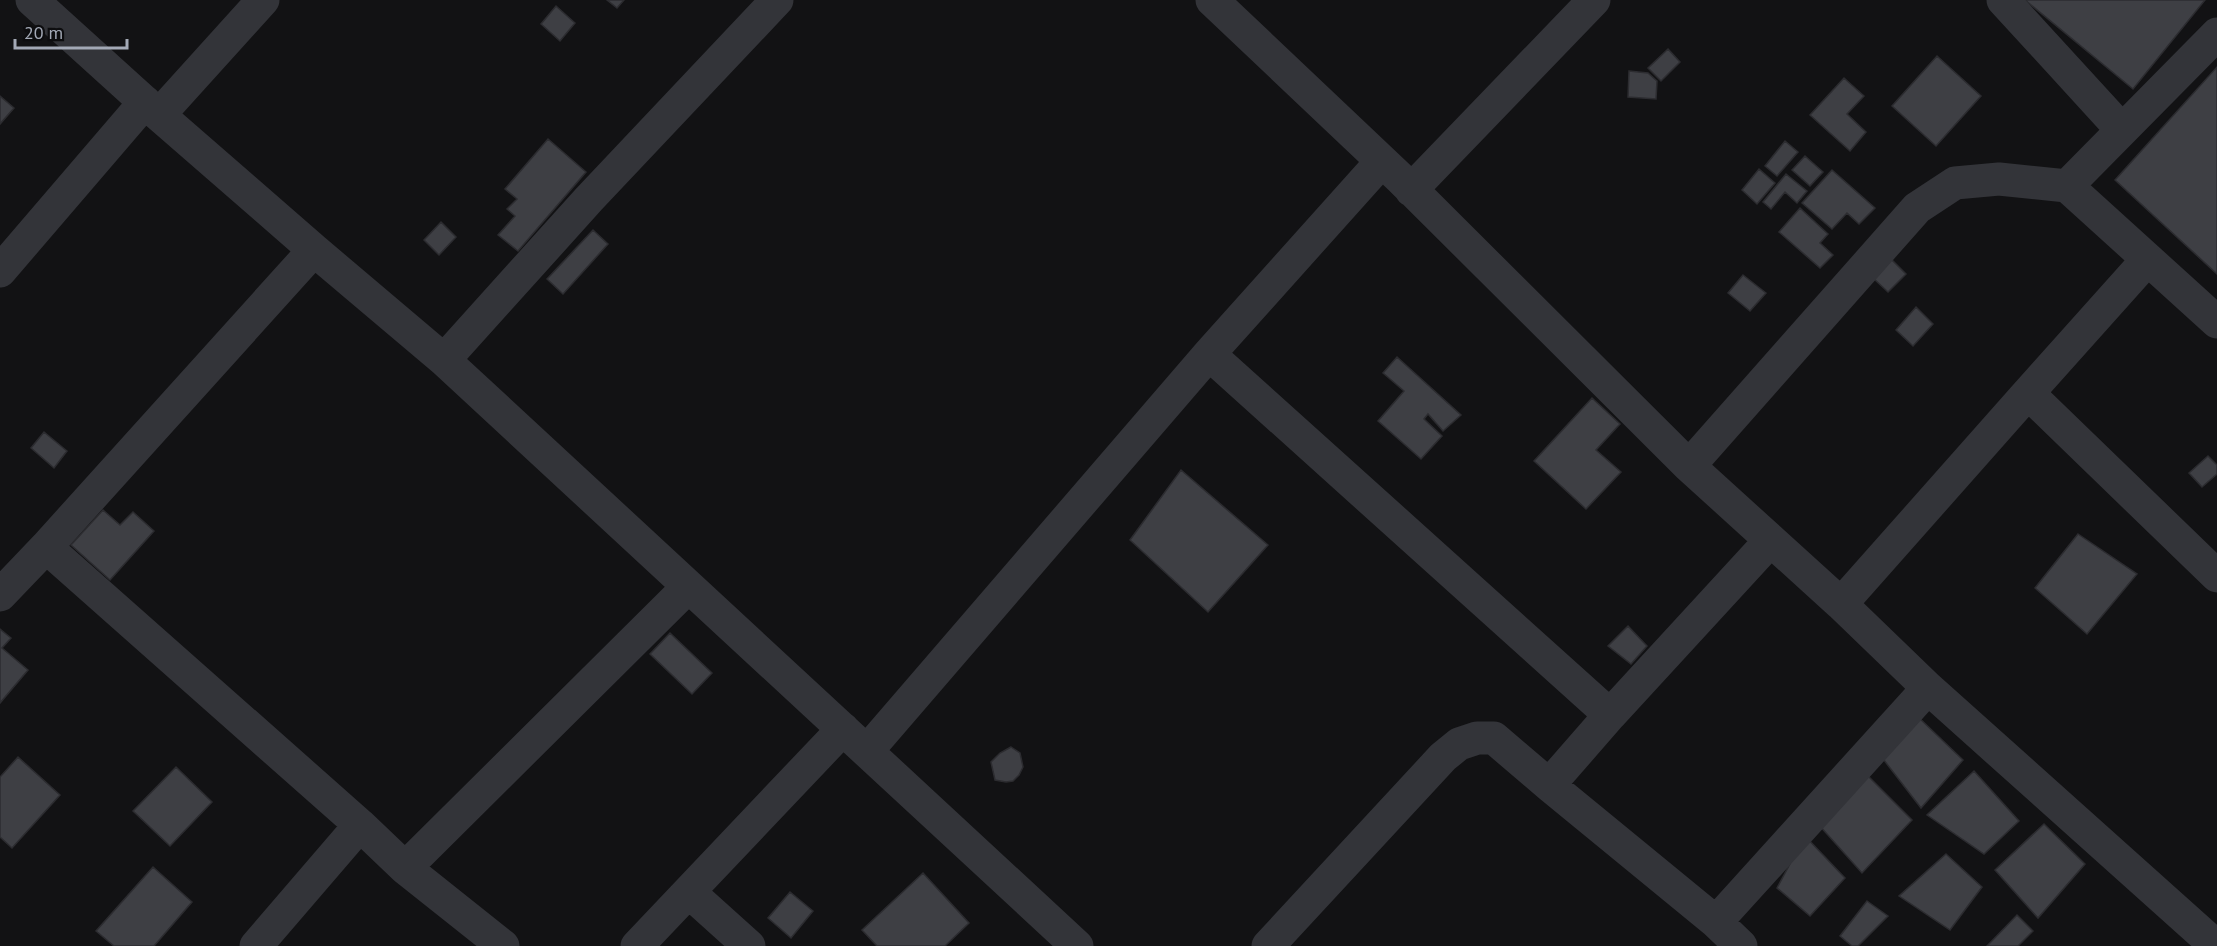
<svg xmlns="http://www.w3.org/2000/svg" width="2217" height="946" viewBox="0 0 2217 946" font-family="'PT Sans',sans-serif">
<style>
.building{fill:#3e3f44;stroke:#2c2c30;stroke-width:1.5}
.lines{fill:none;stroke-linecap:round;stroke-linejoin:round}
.minor{stroke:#333439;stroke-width:33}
</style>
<rect width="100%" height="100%" fill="#121214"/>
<path class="building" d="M607 0H624L617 8Z
M2025 0H2205L2133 89Z
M556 6 575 23 560 41 541 24Z
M1668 49 1680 62 1661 81 1648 68Z
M1937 56 1981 96 1936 146 1892 106Z
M2217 67V274L2115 180Z
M1629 71 1648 73 1657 81 1656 99 1628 97Z
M1844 78 1864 96 1847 114 1866 132 1850 151 1810 115Z
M0 96 14 108 0 124Z
M548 139 586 172 518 251 498 235 515 216 507 209 517 199 505 189Z
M1785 141 1798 152 1777 176 1765 166Z
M1805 156 1823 172 1810 186 1792 170Z
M1759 169 1775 183 1757 204 1742 190Z
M1832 170 1875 208 1859 224 1847 213 1832 229 1802 203Z
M1786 174 1807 191 1797 203 1785 192 1771 209 1763 202Z
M1800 208 1828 234 1820 243 1833 255 1820 268 1779 232Z
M441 222 456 237 439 255 424 240Z
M593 230 608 244 563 294 547 279Z
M1891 259 1906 274 1888 292 1873 278Z
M1743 275 1766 293 1750 311 1728 293Z
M1916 307 1933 324 1913 346 1896 330Z
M1397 357 1461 415 1443 431 1428 414 1424 419 1442 436 1421 459 1378 421 1404 391 1383 373Z
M1592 398 1620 424 1596 450 1621 472 1586 509 1534 461Z
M44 432 67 451 54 468 31 448Z
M2208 456 2217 465V474L2202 487 2189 473Z
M1181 470 1268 545 1208 612 1130 540Z
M103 510 120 525 133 512 154 531 110 580 71 545Z
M2078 534 2137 574 2087 634 2035 588Z
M1628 626 1647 646 1631 664 1608 646Z
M0 629 11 638 2 648 28 670 0 703Z
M670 633 712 673 692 694 650 654Z
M1915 714 1963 760 1921 808 1880 755Z
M1011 747 1020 753 1023 767 1019 775 1013 781 1006 782 995 780 991 762 1000 753Z
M18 757 60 795 12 848 0 837V777Z
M176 767 212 802 170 846 133 811Z
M1863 771 1912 820 1862 873 1818 824Z
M1974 771 2019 821 1984 854 1927 815Z
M2044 824 2085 864 2038 918 1995 870Z
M1805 836 1845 878 1810 916 1777 888Z
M1946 854 1982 887 1950 930 1899 896Z
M153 867 192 902 154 946H114L96 931Z
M923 873 969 923 945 946H877L862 930Z
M790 892 813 911 791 938 768 918Z
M1867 901 1888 916 1858 946H1852L1840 936Z
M2017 915 2033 931 2018 946H1987Z"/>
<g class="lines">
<path class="minor" d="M32 0 159 115 314 250 444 360 1077 946
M1212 0 1401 179 1689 466 1841 604 1928 688 2216 946
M2003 0 2122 130
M159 115 263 0
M2067 186 2217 322
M1411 190 1594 0
M0 271 145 102
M1209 354 1610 715
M444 360 589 199 777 0
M2028 393 2147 260
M1689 466 1917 208 1955 183 1999 179 2067 186 2217 34
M46 547 360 825
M0 595 46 547 314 250
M1841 604 2028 393 2217 576
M867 751 1209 354 1382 161
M1549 785 1716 922 1928 688
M405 868 503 946
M689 892 749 946
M1716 922 1741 946
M256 946 360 825 405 868 688 587
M637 946 843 729
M1268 946 1443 757 1459 744 1477 738H1494L1549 785 1610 715 1770 541"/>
</g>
<path d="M15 39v9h112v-9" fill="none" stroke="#a3a9b6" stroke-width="3"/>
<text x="24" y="39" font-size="18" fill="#a3a9b6" stroke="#0d0d0f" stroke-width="4.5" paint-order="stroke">20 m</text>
</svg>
